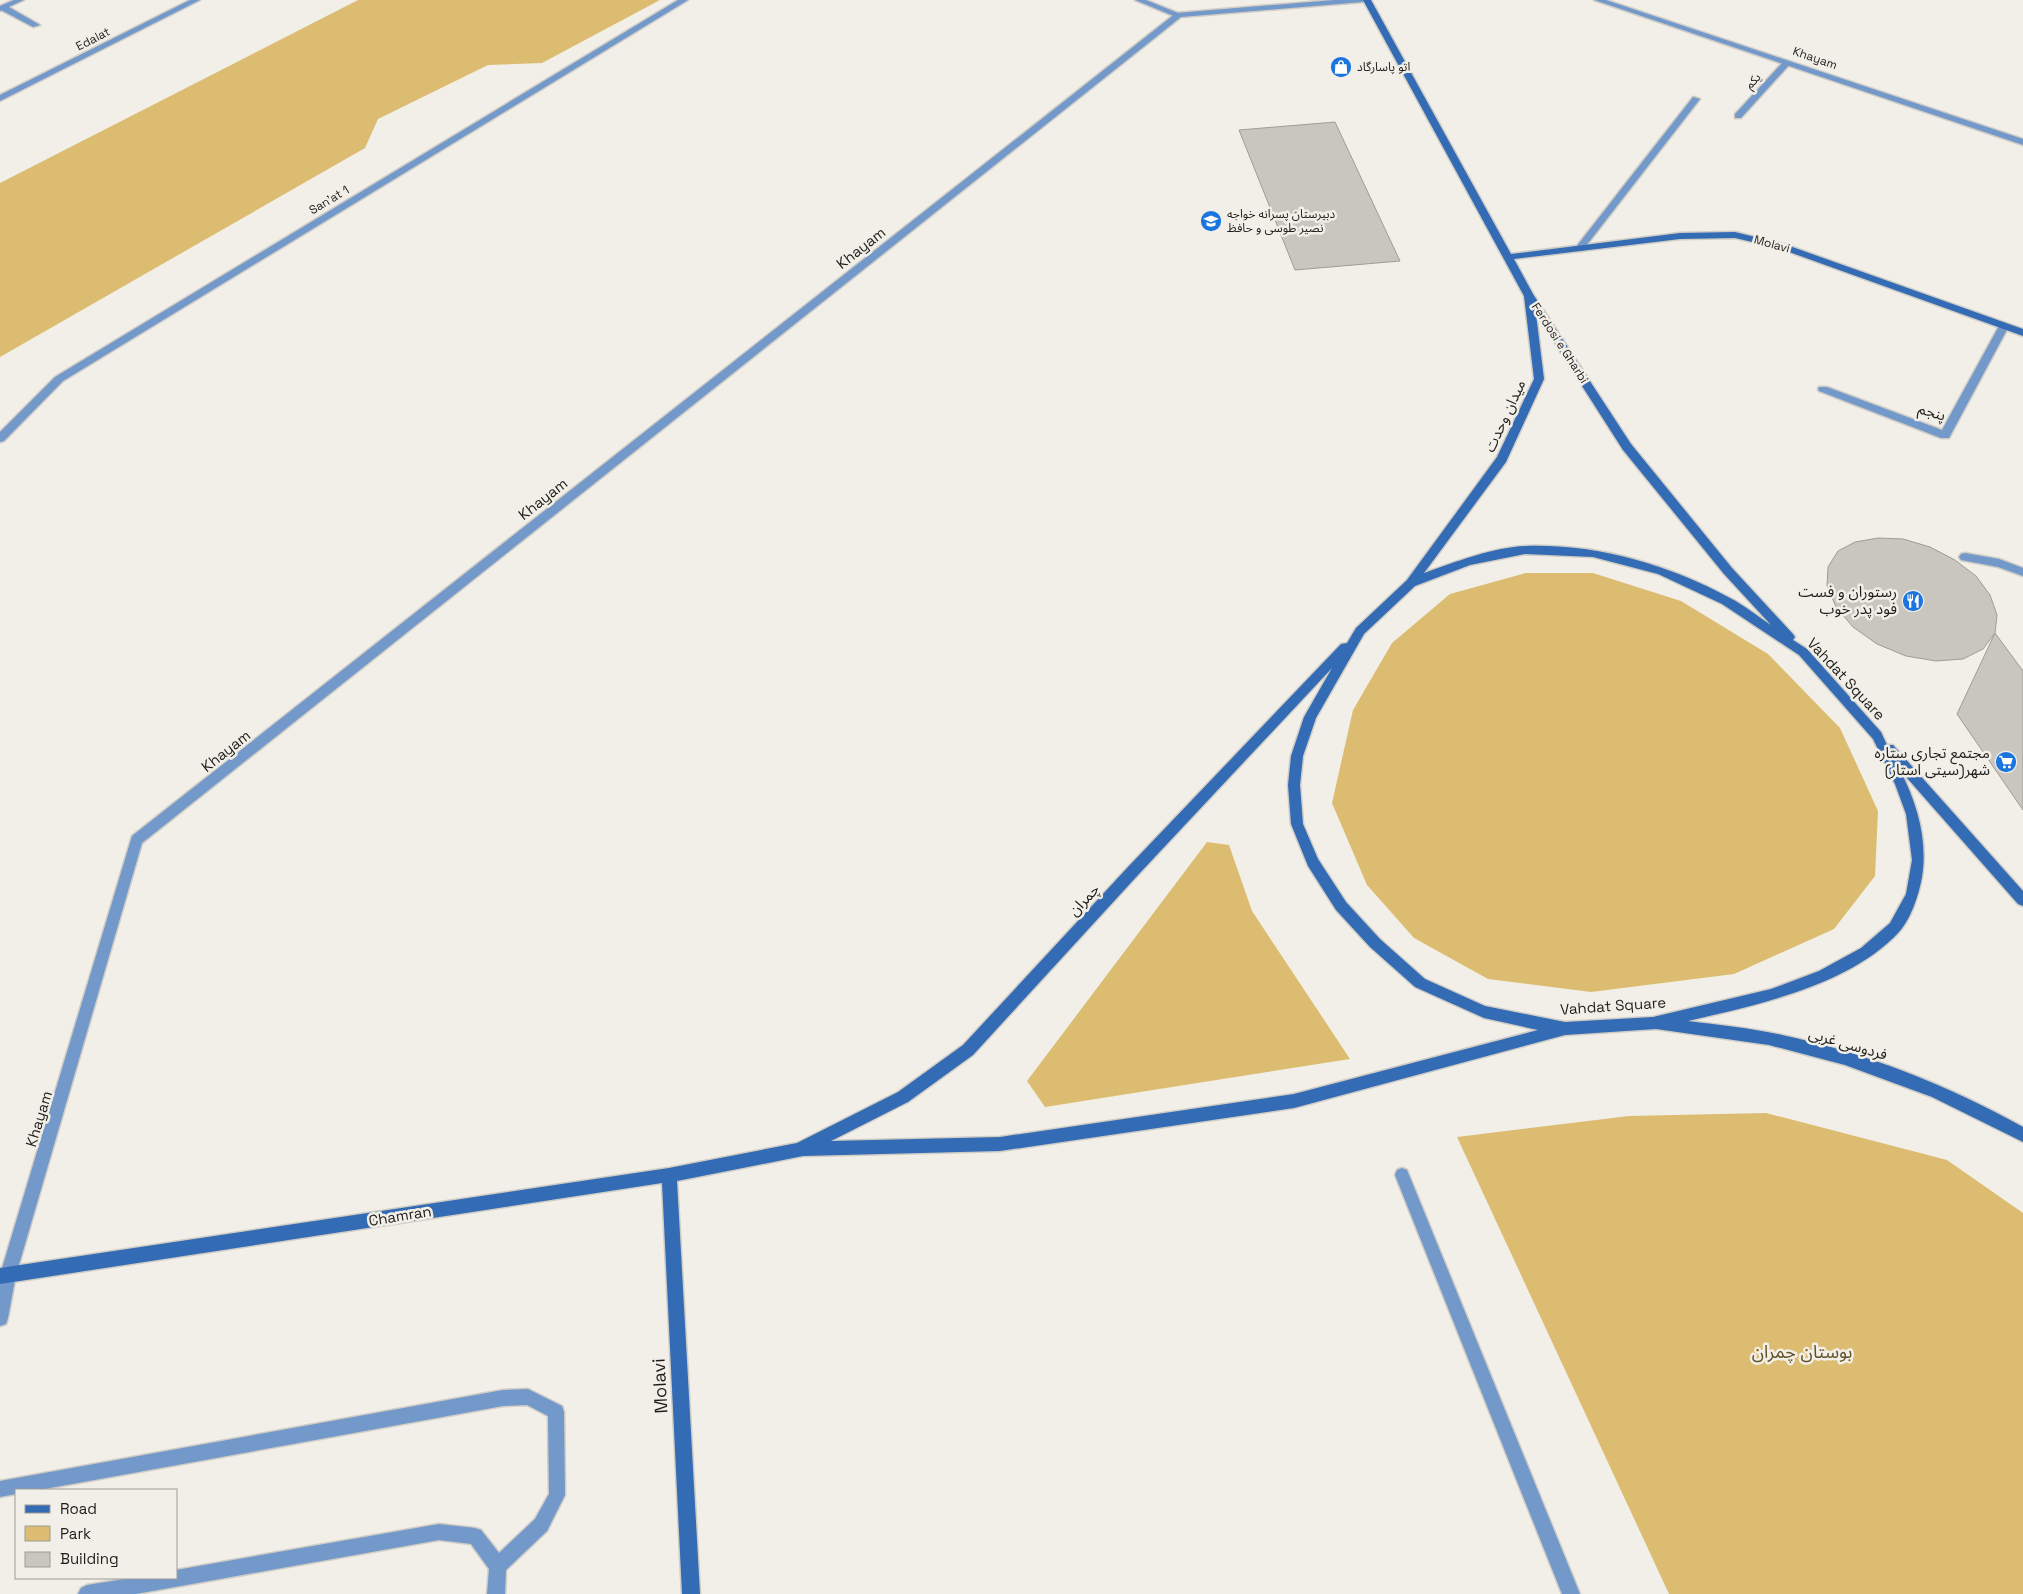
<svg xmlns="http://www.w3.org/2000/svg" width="2023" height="1594" viewBox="0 0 2023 1594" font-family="'Space Grotesk','Noto Sans Arabic',sans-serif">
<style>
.green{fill:#dcbc70}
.building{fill:#c9c6bf;stroke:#9f9c95}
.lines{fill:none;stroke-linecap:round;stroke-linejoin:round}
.lane-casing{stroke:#d0cdc7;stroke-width:3}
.street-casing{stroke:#d0cdc7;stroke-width:3}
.secondary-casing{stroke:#d0cdc7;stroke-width:3}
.lane{fill:#7398ca;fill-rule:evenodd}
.street{fill:#7398ca;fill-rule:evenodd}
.secondary{fill:#336bb4;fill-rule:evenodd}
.labels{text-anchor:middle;stroke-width:5;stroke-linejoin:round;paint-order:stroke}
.far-street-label{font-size:12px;fill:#1e1d1a;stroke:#f2efe8}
.far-poi-label{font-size:12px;fill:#1e1d1a;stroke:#f2efe8;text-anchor:start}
.street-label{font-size:15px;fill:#1e1d1a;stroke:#f2efe8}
.poi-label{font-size:15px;fill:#1e1d1a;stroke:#f2efe8;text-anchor:end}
.near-park-label{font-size:18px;fill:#625127;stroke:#f2efe8}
.near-street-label{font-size:18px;fill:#1e1d1a;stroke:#f2efe8}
</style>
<rect width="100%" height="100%" fill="#f2efe8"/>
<path class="green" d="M358 0H660L542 63 488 65 378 119 365 148 0 357V183Z
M1526 573H1593L1681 601 1768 654 1840 728 1878 811 1875 876 1834 929 1734 974 1591 992 1488 979 1414 938 1367 885 1332 803 1353 710 1392 643 1450 594Z
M1207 842 1229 845 1252 911 1350 1059 1045 1107 1027 1081Z
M1766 1113 1947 1160 2023 1213V1594H1669L1457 1137 1629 1116Z"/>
<path class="building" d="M1335 122 1400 261 1295 270 1239 130Z
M1878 538 1903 539 1930 547 1955 560 1976 576 1990 595 1997 615 1995 633 1983 649 1963 659 1936 661 1906 656 1877 644 1853 627 1836 607 1827 586 1828 567 1838 551 1855 542Z
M1995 633 2023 671V810L1957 714Z"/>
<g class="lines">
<g class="lane-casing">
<path id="lane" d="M1135 0H1146L1183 15 1176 17Z
M1 6H7L40 25 33 27 1 10Z
M1784 61 1791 63 1741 118H1735V114Z
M2004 323 2009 326 1949 438H1941L1819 391 1818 389 1819 387H1827L1942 430 1999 326Z
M1965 553 1999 559 2023 568V576L1998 567 1961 560 1959 557 1961 554Z
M528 1389 562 1406 564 1412 565 1495 547 1531 506 1570 505 1594H487L489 1569 471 1544 439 1540 136 1594H78L81 1588 87 1585 131 1578H176V1570L439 1524 475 1528 481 1530 499 1553 535 1519 549 1494 548 1416 527 1405 503 1406 39 1490H16V1494L0 1497V1481L503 1390Z"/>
</g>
<g class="street-casing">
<path id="street" d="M14 0H24L0 11V6Z
M190 0H200L0 101V95Z
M678 0H688L63 381 4 441 0 442V432L55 377Z
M1334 0H1367L1363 2 1181 17 142 843 16 1275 8 1318 6 1324 0 1326V1275L132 836 1176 13Z
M1594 0H1606L2023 139V145Z
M1693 97 1700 99 1582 251H1576V247Z
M1402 1168 1407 1170 1580 1594H1562L1395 1175 1397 1170Z"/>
</g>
<g class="secondary-casing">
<path id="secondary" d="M1363 0H1371L1511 254 1680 233 1735 232 1784 244 2023 329V336L1778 248 1735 238 1680 239 1514 259 1533 294 1631 444 1732 568 1793 634 1795 637 1793 640 1807 649 1881 732 1887 745H1893L2023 891V906L2018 904 1900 770C1917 803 1928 840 1922 877 1919 894 1911 919 1899 932 1849 986 1756 1005 1688 1021 1719 1025 1751 1028 1782 1035 1866 1053 1948 1085 2023 1127V1142L1932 1097 1845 1065 1769 1045 1656 1029 1565 1035 1294 1108 1000 1151 803 1156 677 1181 700 1594H682L662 1183 0 1284V1268L669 1168 797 1143 898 1092 963 1045 1128 867 1341 644 1347 643 1356 628 1407 580 1497 457 1534 379 1524 296ZM1536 314 1623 450 1724 574 1771 625C1757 616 1744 605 1730 598 1667 564 1597 544 1526 546 1494 547 1455 562 1424 573L1506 462 1544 379ZM1525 554 1593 557 1658 574 1722 604 1799 655 1873 739 1895 784 1906 814 1912 860 1906 894 1890 923 1861 948 1819 971 1771 989 1653 1017 1565 1022 1485 1006 1425 979 1380 939 1346 902 1318 859 1303 824 1300 785 1303 756 1316 718 1364 634 1415 586 1470 565ZM1332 668 1304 717 1291 756 1288 785 1291 824 1308 866 1336 910 1370 947 1415 987 1484 1018 1538 1030 1294 1094 1000 1137 831 1141 908 1102 973 1055 1138 875Z"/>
</g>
<use href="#lane" class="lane"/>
<use href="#street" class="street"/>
<use href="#secondary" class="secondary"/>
</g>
<defs>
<g id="shop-disc" transform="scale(1.125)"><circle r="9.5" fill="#1a75df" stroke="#f2efe8"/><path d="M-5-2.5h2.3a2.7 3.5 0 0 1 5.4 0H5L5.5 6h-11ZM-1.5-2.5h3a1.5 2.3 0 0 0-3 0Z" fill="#fff"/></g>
<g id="school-disc" transform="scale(1.125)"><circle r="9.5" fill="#1a75df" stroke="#f2efe8"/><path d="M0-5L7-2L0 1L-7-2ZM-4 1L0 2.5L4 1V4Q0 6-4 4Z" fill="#fff"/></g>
<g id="restaurant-disc" transform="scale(1.125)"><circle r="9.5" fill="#1a75df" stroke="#f2efe8"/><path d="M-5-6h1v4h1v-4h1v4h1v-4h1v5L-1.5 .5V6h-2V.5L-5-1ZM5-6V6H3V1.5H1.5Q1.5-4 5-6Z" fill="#fff"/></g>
<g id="supermarket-disc" transform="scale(1.125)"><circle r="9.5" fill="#1a75df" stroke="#f2efe8"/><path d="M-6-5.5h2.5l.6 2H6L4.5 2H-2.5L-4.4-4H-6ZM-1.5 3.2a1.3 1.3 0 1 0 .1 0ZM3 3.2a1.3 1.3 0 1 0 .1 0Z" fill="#fff"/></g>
</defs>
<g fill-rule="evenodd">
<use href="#shop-disc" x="1341" y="67"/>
<use href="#school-disc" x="1211" y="221"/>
<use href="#restaurant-disc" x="1913" y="601"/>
<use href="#supermarket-disc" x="2006" y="762"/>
</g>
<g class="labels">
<g class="far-street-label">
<text transform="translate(93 39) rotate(-27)" y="4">Edalat</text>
<text transform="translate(1815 58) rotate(19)" y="4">Khayam</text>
<text transform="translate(1753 81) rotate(-47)" y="4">یکم</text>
<text transform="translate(329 200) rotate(-31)" y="4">San'at 1</text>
<text transform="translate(1772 244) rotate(15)" y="4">Molavi</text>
<text transform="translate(1560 343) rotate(57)" y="4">Ferdosi e Gharbi</text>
</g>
<g class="far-poi-label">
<text x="1357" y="71">اتو پاسارگاد</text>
<text x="1227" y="218">دبیرستان پسرانه خواجه<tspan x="1227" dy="14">نصیر طوسی و حافظ</tspan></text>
</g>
<g class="street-label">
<text transform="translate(861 248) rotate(-38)" y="5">Khayam</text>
<text transform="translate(1932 412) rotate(17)" y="5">پنجم</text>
<text transform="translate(1505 416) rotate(-65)" y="5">میدان وحدت</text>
<text transform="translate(543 499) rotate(-38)" y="5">Khayam</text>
<text transform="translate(1846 679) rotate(47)" y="5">Vahdat Square</text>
<text transform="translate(226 751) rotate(-38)" y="5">Khayam</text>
<text transform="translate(1084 900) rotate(-47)" y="5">چمران</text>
<text transform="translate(1613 1006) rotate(-4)" y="5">Vahdat Square</text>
<text transform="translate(1848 1044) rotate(16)" y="5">فردوسی غربی</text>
<text transform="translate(39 1119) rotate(-73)" y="5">Khayam</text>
<text transform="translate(400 1216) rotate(-9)" y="5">Chamran</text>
</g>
<g class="poi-label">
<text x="1897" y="597">رستوران و فست<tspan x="1897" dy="17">فود پدر خوب</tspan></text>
<text x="1990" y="758">مجتمع تجاری ستاره<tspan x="1990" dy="17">شهر(سیتی استار)</tspan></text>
</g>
<g class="near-park-label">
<text x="1802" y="1358">بوستان چمران</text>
</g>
<g class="near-street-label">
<text transform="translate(660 1386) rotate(-93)" y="6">Molavi</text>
</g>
</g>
<rect x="15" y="1489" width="162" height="90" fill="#f2efe8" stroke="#9d9b96"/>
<rect x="25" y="1505" width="25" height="8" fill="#336bb4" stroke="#9d9b96"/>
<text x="60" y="1514" font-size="15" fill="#1e1d1a">Road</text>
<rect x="25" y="1526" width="25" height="15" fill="#dcbc70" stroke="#9d9b96"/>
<text x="60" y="1539" font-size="15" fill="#1e1d1a">Park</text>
<rect x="25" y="1552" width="25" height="15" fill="#c9c6bf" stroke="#9d9b96"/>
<text x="60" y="1564" font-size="15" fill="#1e1d1a">Building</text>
</svg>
